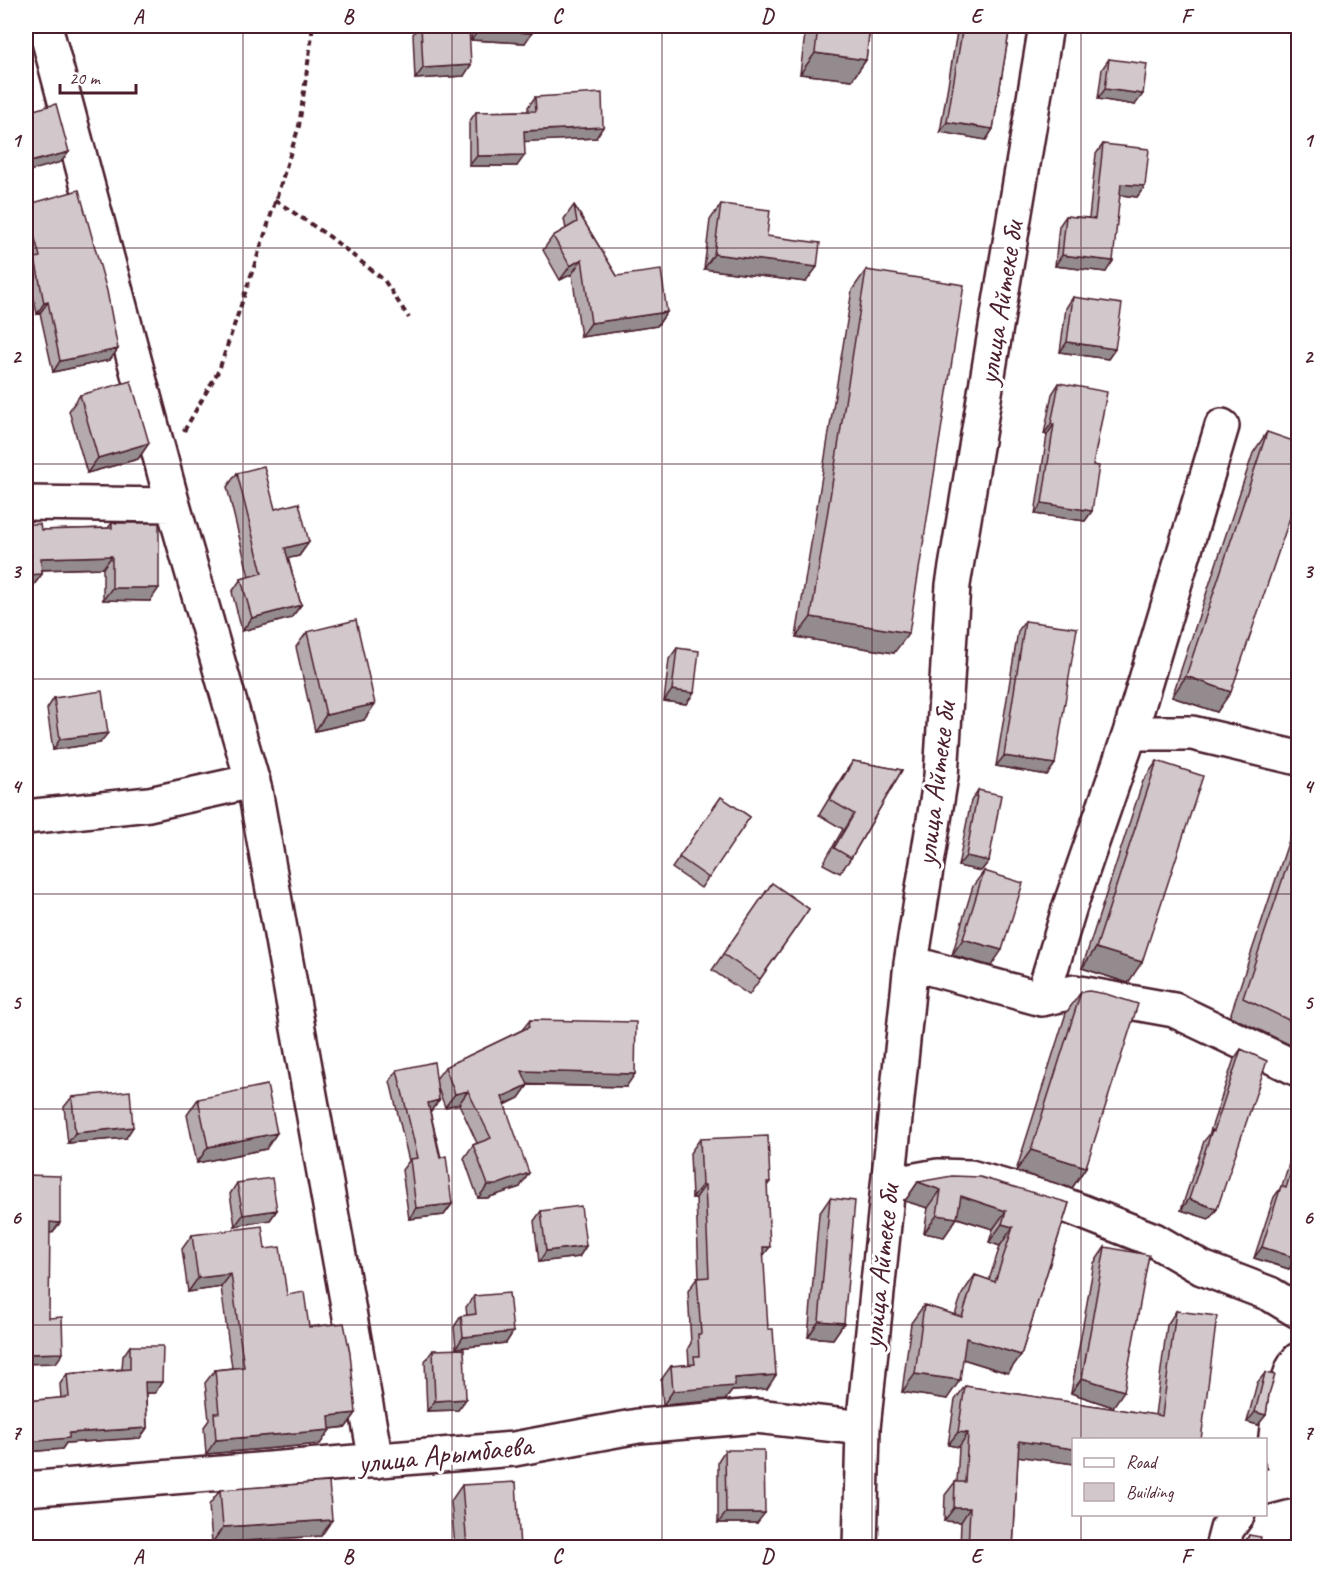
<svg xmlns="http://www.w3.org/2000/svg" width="1324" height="1573" viewBox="0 0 1324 1573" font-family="Caveat,sans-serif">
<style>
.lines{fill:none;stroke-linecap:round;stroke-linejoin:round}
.minor-casing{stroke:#4a1f2b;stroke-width:38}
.path{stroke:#4a1f2b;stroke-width:4;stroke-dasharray:6 4.5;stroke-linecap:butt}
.minor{stroke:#fff;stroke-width:33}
.wall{fill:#b5abaf;stroke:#4a1f2b;stroke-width:1.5}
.shaded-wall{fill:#938b8e;stroke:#4a1f2b;stroke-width:1.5}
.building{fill:#d2c7cb;stroke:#4a1f2b;stroke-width:1.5}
.grid{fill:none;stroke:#4a1f2b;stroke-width:1.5;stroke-opacity:0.55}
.labels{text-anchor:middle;stroke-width:6;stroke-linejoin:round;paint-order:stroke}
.street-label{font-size:30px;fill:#4a1f2b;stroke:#fff}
.neatline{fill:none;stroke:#4a1f2b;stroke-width:2}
.grid-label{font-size:20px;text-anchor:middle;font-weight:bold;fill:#4a1f2b}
</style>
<rect width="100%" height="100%" fill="#fff"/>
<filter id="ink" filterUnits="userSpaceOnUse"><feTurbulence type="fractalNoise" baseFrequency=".0167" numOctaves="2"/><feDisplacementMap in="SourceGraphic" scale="12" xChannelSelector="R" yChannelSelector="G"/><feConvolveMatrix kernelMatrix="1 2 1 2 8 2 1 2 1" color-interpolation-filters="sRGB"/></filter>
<g filter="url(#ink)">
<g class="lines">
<g class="minor-casing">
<path id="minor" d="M45 26 173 505 255 790 376 1461
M26 503 173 505
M1130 733H1192L1298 758
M26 817 149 804 253 781
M911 963 1042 999 1070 906 1130 733 1222 426
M1042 999 1074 992 1174 1010 1298 1069
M888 1185 938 1176 970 1177 1052 1200 1154 1240 1202 1268 1270 1294 1298 1311
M1298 1360 1292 1370 1279 1410 1275 1445 1293 1480 1298 1483
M1266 1487 1293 1480
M26 1489 514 1449 638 1426 756 1416 863 1428
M860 1548 863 1428 911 963 941 776 953 585 1046 26
M1222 1548 1227 1529 1238 1514"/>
</g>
<path class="path" d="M275 200 330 237 384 280 409 318
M184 431 219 370 265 234 299 126 312 35V26"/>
<use href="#minor" class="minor"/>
</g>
<path class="wall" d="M419 26H469L464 76 415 79 413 34Z
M472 26H532L525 43 471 40Z
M806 26H870L866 60 852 80 800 74Z
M958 26H1010L993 129 986 140 940 132Z
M1109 59 1135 105 1098 99 1102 69Z
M535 97 596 138 524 141 517 166H469V122L476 112 528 111V107Z
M1103 144 1145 186 1137 197 1120 195 1106 272 1055 266 1059 226 1066 216 1089 218 1096 154Z
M721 204 767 236 806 282 704 269 710 220Z
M26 205 110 360 53 372 40 313 37 314 28 269 32 263 26 241Z
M574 205 617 276 667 312 657 326 581 337 572 274 560 280 543 250 553 236 566 229 564 219Z
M866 270 894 653 796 637 852 290Z
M1073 297 1115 349 1108 359 1060 352 1066 308Z
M1059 383 1093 465 1092 511 1085 521 1035 514 1047 435 1044 434 1052 394Z
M80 395 149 443 138 459 87 473 69 411Z
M1267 432 1217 712 1172 697 1253 453Z
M237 473 309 542 299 556 288 558 301 605 291 618 242 631 232 592 241 579 249 577 227 487Z
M112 523 150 601 103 600V568L42 570V574L33 586 41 530 108 528Z
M1025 621 1055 764 1047 775 996 766 1018 631Z
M307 632 364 720 315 731 296 647Z
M677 648 694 693 686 704 664 701 669 659Z
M54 698 100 743 53 750 47 709Z
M853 761 902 770 851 858 840 873 823 864 843 829 819 815 842 777Z
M1157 761 1128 983 1082 968 1143 781Z
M978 790 989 861 981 871 958 866 971 801Z
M721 797 750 817 701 888 672 868Z
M1299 821V973L1295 983 1299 985V1049L1230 1016 1292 831Z
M984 871 991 966 952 955 973 886Z
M772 883 809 909 749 995 712 970Z
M1081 992 1086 1167 1072 1188 1016 1171 1066 1013Z
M530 1020 626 1087 528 1085 519 1098 505 1105 520 1187 487 1198H478L464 1158 473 1145 477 1143 459 1104 445 1107 436 1083 439 1100 430 1111 452 1204 444 1215 409 1219 402 1170 409 1161 390 1081 397 1070 436 1079 445 1067 522 1030Z
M1241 1049 1217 1209 1209 1219 1181 1210 1204 1141 1209 1135 1234 1059Z
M72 1097 126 1138 68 1143 64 1107Z
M198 1099 266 1149 197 1163 187 1115Z
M1299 1132V1252L1289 1269 1254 1258 1274 1197 1282 1186Z
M700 1139 770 1182 767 1186 763 1256 767 1389 732 1391 725 1400 663 1405 661 1380 671 1366 688 1365 689 1364 688 1348 691 1343 688 1291 697 1278 699 1277 696 1198H692L690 1153Z
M918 1182 1069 1203 1021 1355 1008 1373 963 1359 947 1399 902 1392 911 1323 924 1305 955 1315 962 1294 975 1275 989 1280 1000 1246 989 1242 993 1229 957 1218 944 1237 924 1233 928 1208 905 1201Z
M237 1183 277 1210 270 1220 235 1226 230 1194Z
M830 1198 844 1323 833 1339 808 1337 819 1214Z
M541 1211 586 1246 579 1257 539 1262 534 1221Z
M192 1235 265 1249 287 1295 309 1327 356 1413 346 1427 330 1429 320 1444 206 1454 204 1427 209 1420 205 1383 215 1370 232 1368 221 1287 188 1292 182 1249Z
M1105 1247 1113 1407 1071 1393 1094 1263Z
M474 1296 513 1332 506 1343 456 1348 454 1327 461 1316H467L466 1307Z
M1176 1311 1201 1440H1074V1464L1018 1456 1013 1548H960L961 1522 944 1521 945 1495 955 1482H957L959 1447 948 1445 955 1400 965 1386 1155 1415 1167 1325Z
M130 1346 155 1393H146L147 1428 140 1438 66 1443 62 1449 26 1452V1401L61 1398 60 1384 67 1374 122 1369 123 1356Z
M433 1350 466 1399 458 1410 427 1411 425 1361Z
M1265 1373 1269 1394 1266 1415 1258 1425 1247 1422 1257 1383Z
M1299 1411V1441L1294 1440Z
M725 1450 757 1523H718V1461Z
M462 1485 520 1548H455L451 1501Z
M220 1490 332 1520 321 1536 212 1543 209 1505Z
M1249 1535 1258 1548H1241Z"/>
<path class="shaded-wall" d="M1113 26H1151L1148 29Z
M479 30 532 33 525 43 471 40Z
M815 53 866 60 852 80 800 74Z
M471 65 464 76 415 79 423 68Z
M1105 89 1143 94 1135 105 1098 99Z
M947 122 993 129 986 140 940 132Z
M603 127 596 138 517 142 524 131Z
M69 152 61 162 26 172V163Z
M525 155 517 166H469L477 156Z
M1121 184 1145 186 1137 197 1114 194Z
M714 254 817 267 806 282 704 269Z
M1062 255 1113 261 1106 272 1055 266Z
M582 259 572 274 560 280 570 266Z
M48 302 40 313 37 314 44 303Z
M667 312 657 326 581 337 591 323Z
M1067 342 1115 349 1108 359 1060 352Z
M118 349 110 360 53 372 60 361Z
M1051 424H1054L1047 435 1044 434Z
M149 443 138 459 87 473 98 458Z
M1042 503 1092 511 1085 521 1035 514Z
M309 542 299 556 276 561 285 548Z
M112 556 103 568 33 570 41 558Z
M42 574 33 586 26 587V575Z
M112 588H159L150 601 103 600Z
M301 605 291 618 242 631 252 618Z
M811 617 909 633 894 653 796 637Z
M1186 676 1231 692 1217 712 1172 697Z
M672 690 694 693 686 704 664 701Z
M375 704 364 720 315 731 326 715Z
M108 733 100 743 53 750 60 739Z
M1004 756 1055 764 1047 775 996 766Z
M966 856 989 861 981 871 958 866Z
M963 939 1002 950 991 966 952 955Z
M1096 948 1142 962 1128 983 1082 968Z
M522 1071 635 1074 626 1087 512 1084Z
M528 1085 519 1098 492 1110 502 1097Z
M468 1091 459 1104 445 1107 455 1094Z
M439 1100 431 1111 421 1113 428 1103Z
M133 1127 126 1138 68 1143 75 1133Z
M277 1133 266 1149 197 1163 208 1147Z
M1031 1150 1086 1167 1072 1188 1016 1171Z
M529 1173 520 1187 487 1198H478L488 1185Z
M918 1182 941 1190 928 1208 905 1201Z
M702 1185H705L696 1198H692Z
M961 1196 1006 1211 993 1229 948 1215Z
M1189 1199 1217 1209 1209 1219 1181 1210Z
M452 1204 444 1215 409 1219 416 1208Z
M277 1210 270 1220 235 1226 243 1215Z
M937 1215 957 1218 944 1237 924 1233Z
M50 1222 60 1223 52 1233H42Z
M1002 1224 1013 1227 1000 1246 989 1242Z
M586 1246 579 1257 539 1262 546 1251Z
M763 1247H770L760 1260Z
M1262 1247 1296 1258 1289 1269 1254 1258Z
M231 1274 221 1287 188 1292 198 1278Z
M819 1321 844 1323 833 1339 808 1337Z
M513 1332 506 1343 456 1348 463 1337Z
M966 1338 1021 1355 1008 1373 953 1356Z
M63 1353 56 1363 26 1364V1354Z
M915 1374 960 1380 947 1399 902 1392Z
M776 1375 767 1389 732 1391 725 1400 663 1405 673 1391 735 1378Z
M1082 1378 1124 1391 1113 1407 1071 1393Z
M145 1382H162L155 1393H138Z
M466 1399 458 1410 427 1411 435 1401Z
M1255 1412 1266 1415 1258 1425 1247 1422Z
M356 1413 346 1427 319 1430 329 1416Z
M147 1428 140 1438 66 1443 62 1449 26 1452V1442L69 1433Z
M330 1430 320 1444 206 1454 216 1440Z
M958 1432 968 1433 959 1447 948 1445Z
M1299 1434V1441L1294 1440Z
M1019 1441 1074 1449V1464L1009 1455Z
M954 1508H970L961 1522 944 1521Z
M726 1513H765L757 1523H718Z
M332 1520 321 1536 212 1543 223 1527Z"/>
<path class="building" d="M421 26H469L471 65 423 68Z
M479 26H532V33L479 30Z
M818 26H870L866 60 815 53Z
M963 26H1010L993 129 947 122Z
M1109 59 1147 64 1143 94 1105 89Z
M602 93 603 127 524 131 525 155 477 156 476 112 536 111 535 97Z
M56 104 69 152 26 163V112Z
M1103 144 1149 149 1145 186 1121 184 1113 261 1062 255 1066 216 1095 219Z
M79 190 107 291 118 349 60 361 48 302 44 303 35 258 40 257 26 205Z
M721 204 770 210 767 236 820 243 817 267 714 254Z
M574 205 617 276 661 270 667 312 591 323 582 259 570 266 553 236 577 222Z
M866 270 964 285 909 633 811 617Z
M1073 297 1122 304 1115 349 1067 342Z
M131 381 149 443 98 458 80 395Z
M1059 383 1107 392 1093 465 1099 466 1092 511 1042 503 1054 424H1051Z
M26 404H27L28 468H26Z
M1267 432 1299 443V491L1231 692 1186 676Z
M264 466 275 509 299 503 309 542 285 548 301 605 252 618 241 579 262 573 237 473Z
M112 523H159V588H112V556L41 558 42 574 26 575V524H40L41 530 112 528Z
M356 620 375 704 326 715 307 632Z
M1025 621 1077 628 1055 764 1004 756Z
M677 648 699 651 694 693 672 690Z
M102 691 108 733 60 739 54 698Z
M853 761 902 770 851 858 834 848 854 814 830 800Z
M1157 761 1203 776 1142 962 1096 948Z
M978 790 1001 795 989 861 966 856Z
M721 797 750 817 709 878 679 857Z
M1299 830V973L1295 983 1299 985V1025L1243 998Z
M984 871 1023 883 1002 950 963 939Z
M772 883 809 909 760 979 723 954Z
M1089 991 1106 994 1138 1004 1086 1167 1031 1150 1081 992Z
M530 1020 636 1022 635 1074 522 1071 528 1085 502 1097 529 1173 496 1185H488L473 1145 491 1138 468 1091 455 1094 445 1067 529 1027Z
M1241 1049 1267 1061 1217 1209 1189 1199 1212 1130 1214 1131Z
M434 1062 439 1100 428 1103 440 1158 446 1156 452 1204 416 1208 410 1159 418 1158 397 1070Z
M267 1085 277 1133 208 1147 198 1099Z
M130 1091 133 1127 75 1133 72 1097Z
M768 1136 770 1182H767L770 1247H763L768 1329H773L776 1375 735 1378V1386L673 1391 671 1366 695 1364 694 1356H699L698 1334H701L697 1278 709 1277 705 1185H702L700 1139Z
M1299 1146V1252L1296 1258 1262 1247 1281 1186 1286 1188Z
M26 1175 60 1176V1223L50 1222 49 1318 62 1317 63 1353 26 1354Z
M952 1176 980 1177 1069 1203 1021 1355 966 1338 960 1380 915 1374 924 1305 962 1317 975 1275 995 1282 1013 1227 1002 1224 1006 1211 961 1196 957 1218 937 1215 941 1190 918 1182Z
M272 1178 277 1210 243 1215 237 1183Z
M830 1198 855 1201 844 1323 819 1321Z
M581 1206 586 1246 546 1251 541 1211Z
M262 1226 265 1249 280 1247 287 1295 304 1292 309 1327 344 1323 350 1353 356 1413 329 1416 330 1430 216 1440 214 1413H219L215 1370 244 1367 231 1274 198 1278 192 1235Z
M1105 1247 1149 1255 1124 1391 1082 1378Z
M509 1293 513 1332 463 1337 461 1316 476 1314 474 1296Z
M1176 1311 1217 1316 1201 1440H1074V1449L1019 1441 1013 1548H968L970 1508H954L955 1482H965L968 1433 958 1432 965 1386 1162 1416Z
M130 1346H163L162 1382H145L147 1428 69 1433V1438L26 1442V1401L69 1397 67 1374 130 1369Z
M464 1349 466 1399 435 1401 433 1350Z
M1265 1373 1275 1375 1269 1394 1266 1415 1255 1412Z
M725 1450H764L765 1513H726Z
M329 1482 332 1520 223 1527 220 1490Z
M516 1482 520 1548H467L462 1485Z
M1249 1535 1261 1537 1258 1548H1244Z
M1084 1544 1119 1545V1548H1083Z"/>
</g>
<path class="grid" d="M243 26V1548M452 26V1548M662 26V1548M872 26V1548M1081 26V1440M26 248H1298M26 464H1298M26 679H1298M26 894H1298M26 1109H1298M26 1325H1298M1081 1514V1548"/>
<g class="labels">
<g class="street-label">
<text transform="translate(1000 303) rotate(-81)" y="10">улица Айтеке би</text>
<text transform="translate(935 784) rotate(-83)" y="10">улица Айтеке би</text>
<text transform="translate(880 1267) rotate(-84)" y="10">улица Айтеке би</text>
<text transform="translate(445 1454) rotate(-6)" y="10">улица Арымбаева</text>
</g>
</g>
<rect width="1324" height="1573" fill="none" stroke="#fff" stroke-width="66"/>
<rect x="1072" y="1438" width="195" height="78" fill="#ffffff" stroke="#b7a5aa" stroke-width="1.5"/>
<rect x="1084" y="1458" width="30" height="9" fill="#ffffff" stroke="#b7a5aa" stroke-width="1.5"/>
<text x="1126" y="1468" font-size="18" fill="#4a1f2b">Road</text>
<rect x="1084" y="1483" width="30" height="18" fill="#d2c7cb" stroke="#b7a5aa" stroke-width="1.5"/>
<text x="1126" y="1498" font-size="18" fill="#4a1f2b">Building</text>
<path d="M60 84v9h76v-9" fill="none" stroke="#4a1f2b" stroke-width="3"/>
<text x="69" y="84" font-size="18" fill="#4a1f2b" stroke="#ffffff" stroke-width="4.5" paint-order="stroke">20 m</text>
<rect x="33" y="33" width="1258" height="1507" class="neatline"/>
<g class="grid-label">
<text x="138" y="23">A</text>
<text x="348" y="23">B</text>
<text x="557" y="23">C</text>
<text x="767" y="23">D</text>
<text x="976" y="23">E</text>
<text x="1186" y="23">F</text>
<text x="16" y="147">1</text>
<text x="1308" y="147">1</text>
<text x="16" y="363">2</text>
<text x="1308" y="363">2</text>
<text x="16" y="578">3</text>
<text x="1308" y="578">3</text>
<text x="16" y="793">4</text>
<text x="1308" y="793">4</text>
<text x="16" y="1009">5</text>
<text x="1308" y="1009">5</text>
<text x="16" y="1224">6</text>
<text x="1308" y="1224">6</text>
<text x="16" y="1439">7</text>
<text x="1308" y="1439">7</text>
<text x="138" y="1563">A</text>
<text x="348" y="1563">B</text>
<text x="557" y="1563">C</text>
<text x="767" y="1563">D</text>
<text x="976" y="1563">E</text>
<text x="1186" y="1563">F</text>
</g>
</svg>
